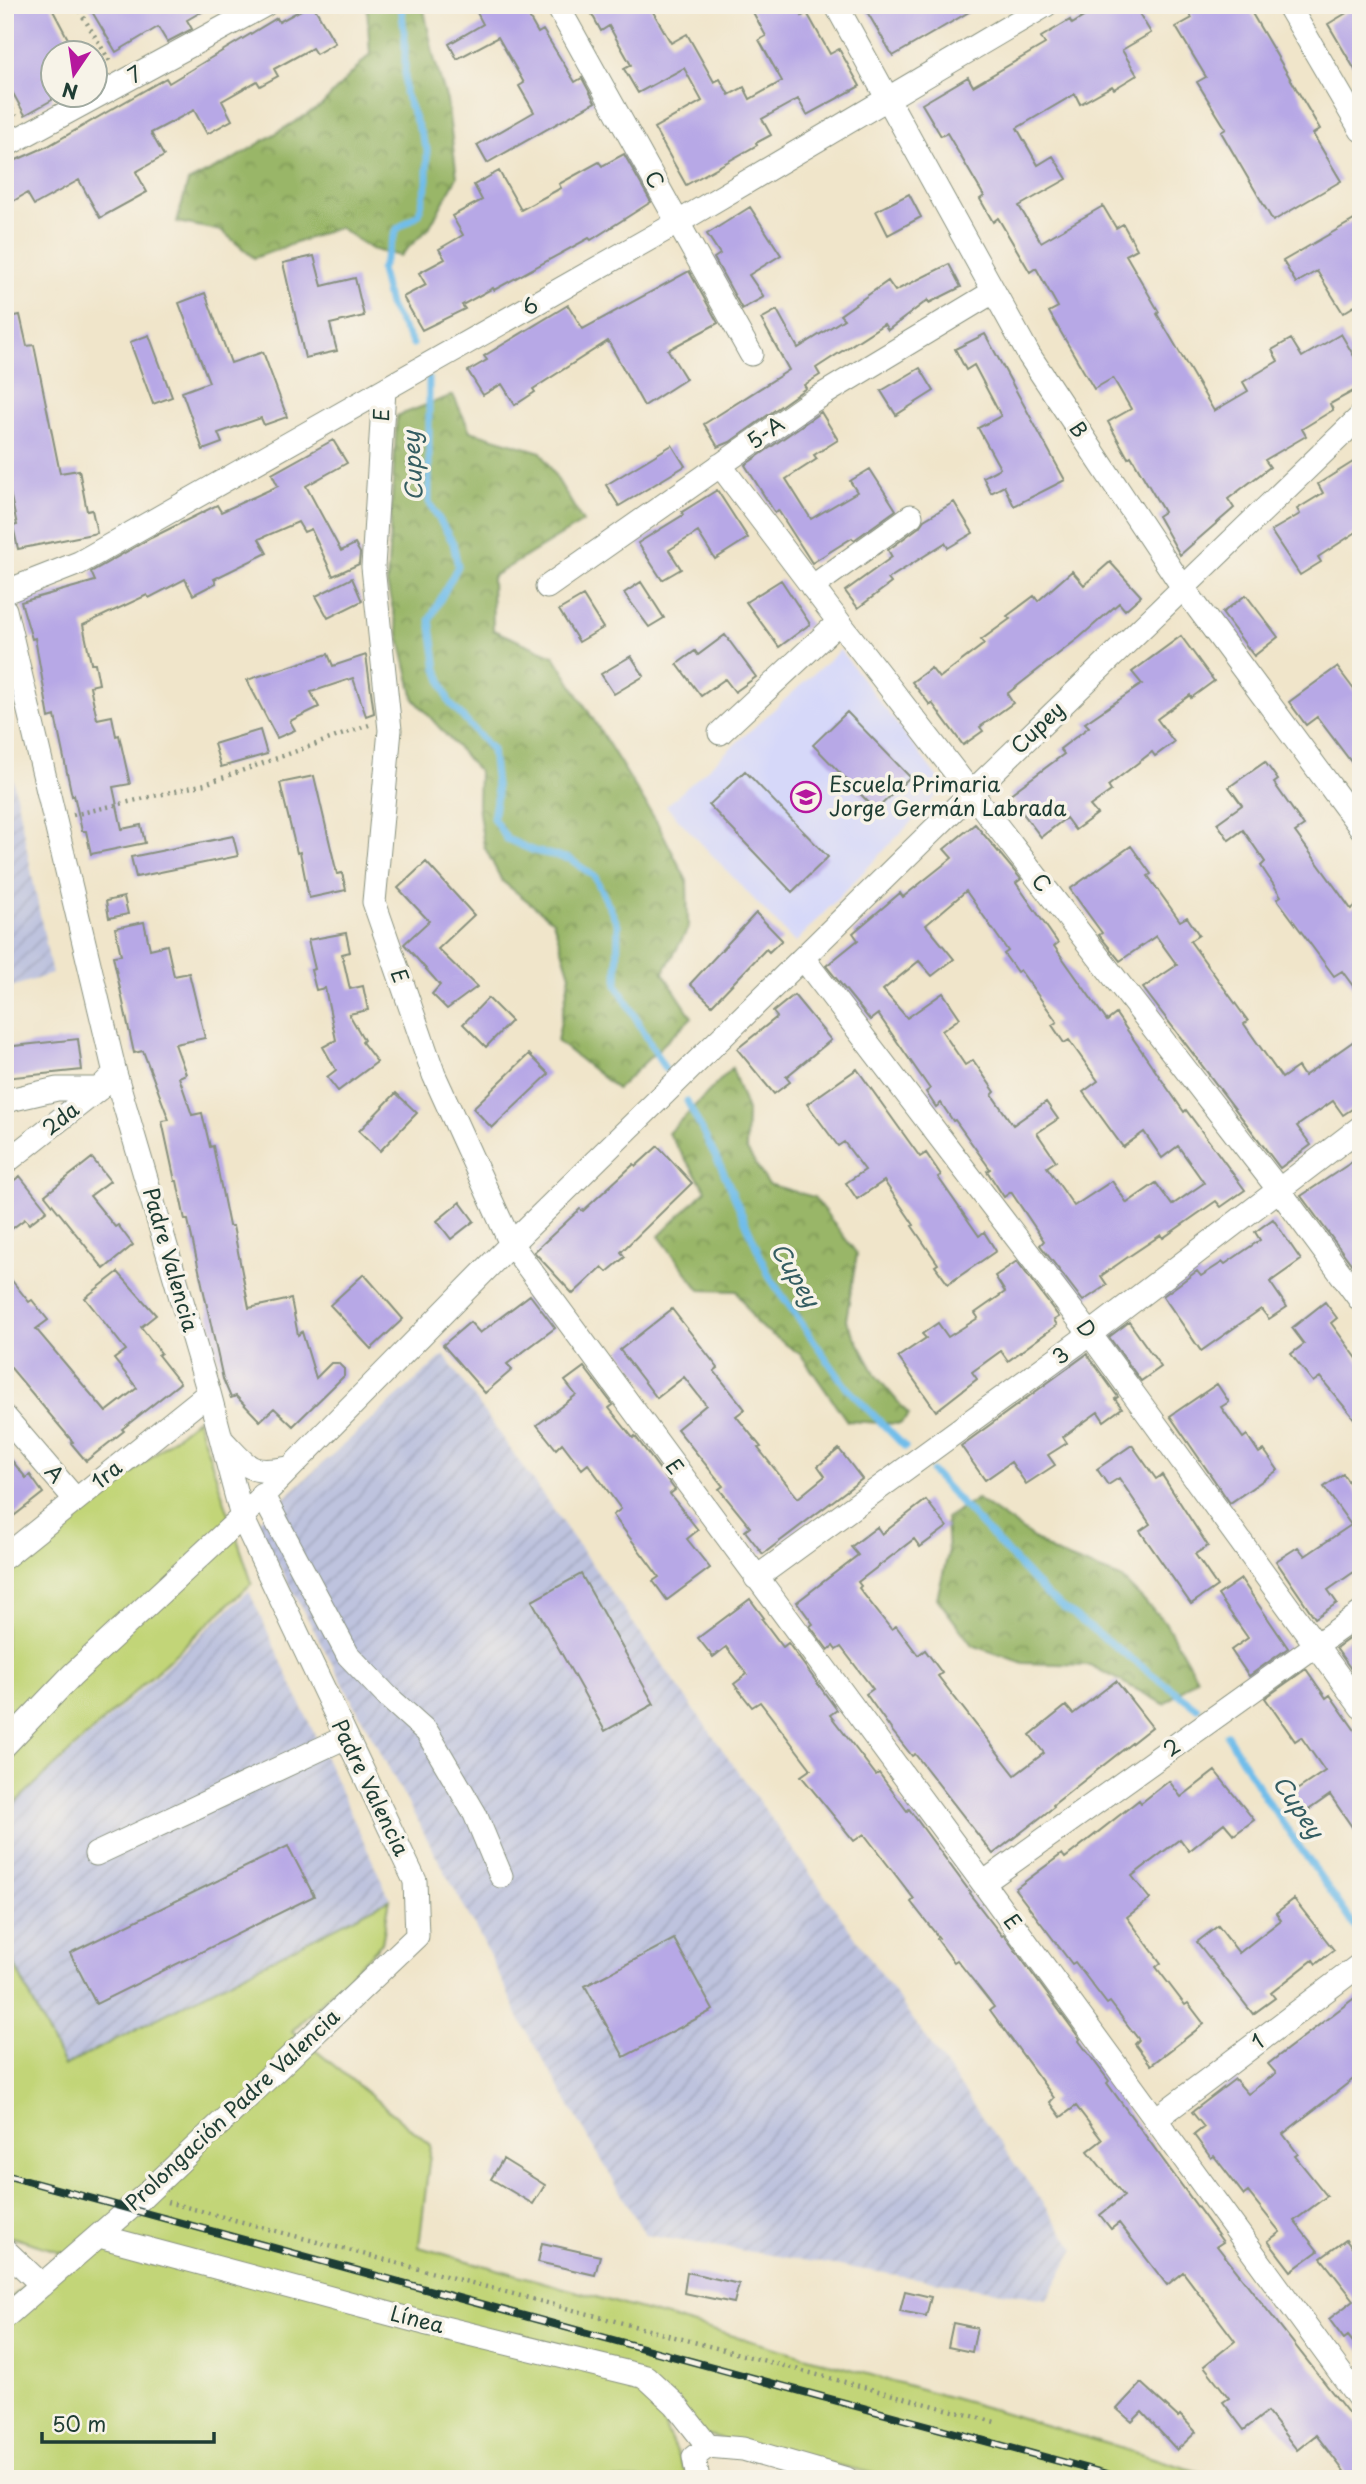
<svg xmlns="http://www.w3.org/2000/svg" width="1366" height="2484" viewBox="0 0 1366 2484" font-family="'Playpen Sans',sans-serif">
<style>
.built{fill:#d6d8f9}
.industrial{fill:url(#industrial-furrows)}
.green{fill:#c2d578;stroke:#708956;stroke-width:2}
.forest{fill:url(#forest-crowns);stroke:#5c7a4e;stroke-width:2}
.lines{fill:none;stroke-linecap:round;stroke-linejoin:round}
.stream{stroke:#71bdea;stroke-width:7}
.building{fill:#b7a8e6;fill-rule:evenodd}
.minor-casing{stroke:#88917f;stroke-width:25}
.path{stroke:#88917f;stroke-width:4.5;stroke-dasharray:2 5;stroke-linecap:butt}
.minor{stroke:#fff;stroke-width:23}
.rail-casing{stroke:#1f3d34;stroke-width:8}
.rail{stroke:#f7f3e8;stroke-width:5;stroke-dasharray:16;stroke-linecap:butt}
.labels{text-anchor:middle;stroke-width:7;stroke-linejoin:round;paint-order:stroke}
.street-label{font-size:21px;fill:#1f3d34;stroke:#f7f3e8}
.poi-label{font-size:21px;fill:#1f3d34;stroke:#f7f3e8;text-anchor:start}
.water-label{font-size:23px;font-style:italic;fill:#345d62;stroke:#f7f3e8}
</style>
<defs>
<pattern id="industrial-furrows" width="10" height="10" patternUnits="userSpaceOnUse" patternTransform="scale(1.75)"><rect width="10" height="10" fill="#bec3de"/><path d="M-1 1l2-2M0 10L10 0M9 11l2-2" fill="none" stroke="#a3a8bf"/></pattern>
<pattern id="forest-crowns" width="20" height="18" patternUnits="userSpaceOnUse" patternTransform="scale(1.75)"><rect width="20" height="18" fill="#99b668"/><path d="M2 6a3 3 0 1 1 6 0M12 15a3 3 0 1 1 6 0" fill="none" stroke="#7c9556"/></pattern>
</defs>
<rect width="100%" height="100%" fill="#f7f3e8"/>
<filter id="ink" filterUnits="userSpaceOnUse"><feTurbulence type="fractalNoise" baseFrequency=".0143" numOctaves="2"/><feDisplacementMap in="SourceGraphic" scale="14" xChannelSelector="R" yChannelSelector="G"/><feConvolveMatrix kernelMatrix="1 2 1 2 8 2 1 2 1" color-interpolation-filters="sRGB"/></filter>
<filter id="wash" filterUnits="userSpaceOnUse"><feTurbulence type="fractalNoise" baseFrequency=".00686" numOctaves="4" result="noise"/><feDisplacementMap in="SourceGraphic" scale="28" xChannelSelector="R" yChannelSelector="G"/><feGaussianBlur stdDeviation="1.57" result="paint"/><feColorMatrix in="noise" values="0 0 0 0 0 0 0 0 0 0 0 0 0 0 0 0 0 1.4 0 .05"/><feComposite in="paint" operator="in"/></filter>
<g filter="url(#wash)">
<rect width="100%" height="100%" fill="#f0e5ca"/>
<path class="built" d="M840 650 945 787 795 943 666 806Z"/>
<path class="industrial" d="M5 740 52 974 5 989Z
M444 1355 1075 2249 1047 2299 645 2235 523 2025 482 1940 256 1523Z
M249 1591 390 1899 64 2066 5 1945V1813Z"/>
<path class="green" d="M197 1419 252 1583 5 1812V1577Z
M390 1899 382 1943 292 2031 431 2145 419 2247 1002 2412 1222 2479H897L664 2425 688 2479H5V2304L61 2252 5 2235V1945L64 2066Z"/>
<path class="forest" d="M367 5H423L434 58 447 101 457 177 429 228 400 256 371 249 339 227 254 258 222 231 177 222 188 182 230 161 321 106 370 54Z
M453 395 470 431 541 452 583 522 492 577 493 630 554 656 658 824 687 881 688 929 663 973 692 1017 617 1089 557 1041 570 975 553 921 502 881 484 846 478 806 479 772 414 699 387 584 397 416Z
M732 1068 747 1111 746 1149 768 1184 814 1197 857 1254 846 1320 877 1377 909 1415 900 1424 847 1421 801 1355 757 1324 737 1291 700 1290 659 1236 706 1190 668 1133Z
M977 1499 1055 1553 1121 1578 1165 1622 1197 1678 1164 1704 1090 1665 1023 1663 972 1645 937 1598 948 1554 946 1518Z"/>
<g class="lines">
<path class="stream" d="M401 5 405 39V93L427 149V183L419 214 397 229 381 270 389 305 413 344
M429 379V502L453 543 458 566 430 619 437 669 449 702 492 750 497 795 493 818 507 839 534 851 570 859 595 877 618 925 617 985 665 1069
M687 1101 723 1171 770 1278 846 1387 905 1447
M932 1472 1048 1596 1197 1708
M1227 1735 1264 1796 1361 1935"/>
</g>
<g id="blocks">
<path class="building" d="M5 5H50L75 52H52V100L25 115 5 79Z
M88 5H213L187 20 192 29 167 42 158 27 116 52Z
M310 5H313L335 43 316 54 312 48 274 69 278 76 260 86 257 81 222 101 232 120 207 134 194 110 151 133 164 156 136 172 147 192 100 218 79 180 34 205 27 193 5 206V165L48 146 166 78 169 83 277 18 279 22Z
M473 5H522L538 33 543 30 575 82 582 78 595 102 487 163 477 145 534 112 519 86 524 83 498 37 457 59 449 44 483 24Z
M587 5H649L671 43 687 34 714 82 720 79 729 95 744 87 750 99 782 81 759 40 766 36 749 5H796L802 16 807 13 830 54 839 49 860 86 807 115 798 99 762 119 771 135 756 143 757 145 686 185 654 128 702 101 684 68 638 93 624 69 631 65 609 26 601 31Z
M863 5H981L893 56Z
M1103 5H1134L1151 33 1122 50 1137 75 1114 89 1112 86 1080 104 1075 94 1017 128 1038 165 1053 156 1067 179 1019 206 1041 242 1103 206 1116 228 1123 224 1137 249 1126 255 1159 312 1157 314 1214 411 1248 391 1243 382 1278 361 1272 350 1291 339 1302 357 1341 334 1361 368V387L1330 404 1333 410 1302 429 1306 436 1265 460 1270 467 1228 499 1234 508 1180 555 1158 516 1164 512 1131 456 1128 458 1108 422 1131 409 1113 378 1094 389 1049 312 1058 307 1036 268 1030 272 998 218 993 222 980 199 984 196 947 133 941 136 922 104 968 77 973 86 1045 44 1041 37 1070 20 1072 24Z
M1185 5H1247L1320 129 1313 134 1341 181 1273 221 1221 132 1226 129 1197 82 1206 77 1176 27 1192 18Z
M1360 5H1361V80L1328 24Z
M624 154 651 202 591 240 589 238 494 290 493 288 462 305 465 309 422 330 403 297 426 285 419 273 445 259 439 249 463 235 452 216 482 200 474 185 499 171 521 210 561 188 559 184 599 162 602 166Z
M909 194 921 217 888 235 876 211Z
M750 207 781 255 749 275 764 297 742 309 714 258 720 254 707 234Z
M1361 216V302L1343 313 1317 271 1296 283 1283 261Z
M314 256 322 286 355 278 364 316 330 324 337 351 305 358 283 263Z
M949 264 961 287 929 303 928 300 888 330 884 324 816 368 820 375 804 385 806 388 730 442 718 447 704 424 789 370 761 319 777 310 798 348 844 319 840 315 888 281 895 291Z
M689 271 718 323 668 350 686 379 644 406 608 341 533 389 535 392 515 405 502 384 483 395 468 371 487 360 484 356 568 305 583 329Z
M205 293 231 363 263 352 287 417 264 425 261 418 218 433 222 443 203 450 182 392 209 382 179 303Z
M20 315 27 346 34 345 60 473 79 470 87 511 92 510 97 533 18 549 13 526 17 525 5 469V318Z
M985 334 1065 480 1014 506 1004 486 991 493 983 477 1000 468 978 428 1001 416 974 365 966 370 955 349Z
M149 335 172 397 153 404 130 342Z
M920 368 934 391 896 415 881 391Z
M821 412 838 440 814 455 817 459 786 479 811 519 857 492 850 481 870 469 896 510 854 540 852 538 812 563 778 510 775 513 745 465Z
M333 440 347 463 306 486 341 551 355 544 360 553 359 564 333 576 311 529 304 532 298 522 259 539 267 553 214 579 216 583 193 595 185 579 149 598 147 595 83 625 91 663H95L99 684 90 686 97 719 112 716 116 736 119 735 130 784 113 787 122 829 141 825 145 843 91 854 86 831H82L74 795 72 796 55 716 49 718 35 638 32 639 21 602 95 581 91 572 151 538 217 505 221 512 278 486 272 474Z
M672 445 685 466 619 506 606 485Z
M1361 457V529L1318 557 1321 562 1300 575 1271 531 1300 514 1297 509 1323 493 1318 484Z
M717 490 748 538 715 559 698 532 669 550 681 569 662 580 638 543 683 515 682 512Z
M954 502 973 533 948 548 945 543 888 579 891 583 858 608 845 591 892 557 888 550 919 527 924 520Z
M1110 562 1141 596 1125 610 1119 603 1080 637 1007 694 1013 703 980 727 983 731 963 745 932 703 930 705 912 682 931 668 939 678 984 644 981 640 1010 619 1007 616 1034 596 1038 601 1072 571 1084 585Z
M352 578 362 601 328 618 316 596Z
M781 580 810 624 779 647 746 602Z
M641 582 664 618 649 627 624 593Z
M1246 595 1278 637 1254 656 1222 613Z
M583 596 603 628 579 642 559 610Z
M725 635 756 677 735 692 725 679 701 696 677 664 695 651 698 655Z
M1181 636 1214 681 1191 698 1190 695 1157 719 1174 742 1155 756 1152 752 1108 786 1111 791 1090 806 1097 814 1075 830 1066 818 1041 837 1009 795 1064 754 1060 749 1089 727 1085 723 1142 684 1132 672Z
M328 654 333 666 366 655 374 713 366 716 353 678 311 692 319 707 290 721 295 730 277 738 247 680Z
M631 656 644 676 614 694 601 674Z
M1337 667 1361 699V775L1317 717 1306 725 1289 702Z
M847 712 910 777 876 810 813 745Z
M260 730 267 754 221 767 214 744Z
M1265 762 1278 780 1274 783 1304 826 1295 832 1351 909 1361 902V997L1342 971 1334 976 1277 899 1281 896 1261 866 1265 862 1243 830 1229 840 1217 823 1242 805 1229 787Z
M745 771 828 857 792 892 709 805Z
M314 776 337 874 342 873 346 890 309 898 300 852 297 853 280 783Z
M975 824 1021 879 1016 883 1058 943 1054 946 1107 1021 1116 1014 1184 1112 1186 1110 1245 1190 1221 1207 1216 1201 1163 1238 1161 1235 1128 1257 1101 1276 1107 1285 1083 1301 1040 1245 1044 1241 1011 1192 1004 1197 987 1171 990 1169 955 1120 953 1121 941 1103 936 1107 926 1092 930 1089 878 1014 870 1020 826 966 858 940 853 933 900 893 903 897 952 858 944 849ZM966 891 1008 951 1004 954 1017 972 1020 970 1057 1022 1052 1025 1064 1043 1069 1040 1098 1081 1083 1092 1123 1147 1144 1132 1162 1158 1178 1146 1204 1183 1172 1205 1156 1183 1127 1203 1112 1181 1074 1206 1047 1167 1056 1161 1037 1133 1058 1119 1046 1102 1013 1125 992 1095 995 1092 973 1060 965 1065 942 1031 960 1018 943 993 907 1018 883 990 919 961 932 976 954 959 926 925Z
M233 836 238 856 136 877 131 857Z
M1131 846 1151 874 1148 876 1180 921 1187 917 1199 935 1190 941 1248 1021 1244 1024 1282 1078 1298 1067 1304 1076 1361 1036V1103L1343 1115 1333 1101 1297 1126 1311 1145 1280 1168 1143 988 1177 965 1156 936 1120 961 1099 935 1102 933 1070 889Z
M426 862 474 915 438 949 477 987 447 1009 432 994 440 985 404 944 429 921 398 888Z
M124 897 128 914 109 918 106 901Z
M756 913 782 940 769 952 766 949 712 1005 690 984Z
M144 922 150 949 167 945 174 976 189 973 205 1038 175 1044 186 1074 179 1077 192 1115 202 1113 210 1147 213 1146 229 1226H233L249 1308 291 1299 298 1335 302 1332 316 1378 331 1363H338L344 1369V1376L293 1426 274 1408 260 1421 236 1396 231 1398 223 1379 188 1220H185L177 1181H175L162 1121 169 1120 143 1051 134 1053 113 956 121 955 115 928Z
M346 933 350 952 342 954 350 989 363 986 368 1010 349 1014 364 1040 362 1042 377 1062 338 1091 327 1077 336 1070 323 1047 336 1040 325 988 316 990 311 970 315 969 308 940Z
M794 995 831 1040 786 1077 790 1082 774 1094 737 1049 777 1017 773 1012Z
M488 998 511 1021 486 1047 463 1024Z
M78 1039 82 1070 5 1078V1047Z
M529 1054 549 1074 492 1128 473 1108Z
M857 1069 920 1157 926 1153 941 1175 938 1177 979 1236 984 1232 996 1251 948 1284 935 1266 938 1264 912 1226 914 1225 884 1181 857 1199 846 1183 865 1170 844 1142 838 1146 807 1104Z
M396 1093 417 1113 380 1151 359 1131Z
M658 1146 692 1183 621 1252 625 1257 607 1272 602 1267 573 1294 534 1252 580 1209 583 1211 634 1164 636 1166Z
M1361 1156V1277L1301 1196Z
M92 1158 110 1181 90 1196 115 1227 118 1225 133 1245 104 1269 45 1195Z
M20 1176 47 1210 29 1224 25 1219 5 1234V1187Z
M460 1202 474 1221 451 1239 437 1221Z
M1273 1219 1301 1260 1270 1282 1287 1307 1269 1319 1261 1309 1201 1351 1163 1296 1197 1271 1201 1276 1223 1262 1225 1264 1260 1240 1255 1232Z
M1017 1261 1059 1317 1054 1320 1057 1325 1008 1361 1001 1351 972 1372 977 1379 936 1411 898 1357 926 1338 922 1334 938 1323 948 1337 978 1318 975 1313 1005 1292 995 1276Z
M5 1272 29 1302 32 1300 48 1320 36 1329 106 1412 137 1388 114 1359 126 1350 85 1298 118 1272 156 1315 141 1327 161 1353 158 1355 180 1383 122 1429 124 1431 86 1461 71 1443 73 1442 5 1361Z
M364 1274 403 1319 371 1349 330 1305Z
M530 1295 555 1328 507 1364 512 1370 485 1393 443 1345 470 1322 480 1333Z
M1325 1302 1337 1318 1331 1323 1361 1364V1427L1320 1377 1313 1382 1291 1354 1304 1344 1292 1328Z
M672 1309 718 1368 714 1371 745 1409 736 1416 761 1447 758 1448 798 1498 825 1476 818 1466 839 1449 862 1479 763 1554 745 1531 750 1527 719 1489 723 1486 677 1429 706 1405 684 1377 657 1398 620 1350Z
M1129 1322 1161 1367 1141 1381 1109 1337Z
M1087 1354 1118 1397 1115 1399 1122 1408 1104 1421 1098 1412 1063 1437 1067 1443 1048 1455 1055 1465 1026 1484 1011 1462 985 1480 961 1446Z
M584 1367 613 1405 609 1408 633 1438 635 1436 675 1490 670 1494 698 1530 687 1539 710 1568 667 1600 653 1581 659 1577 613 1515 621 1509 588 1464 582 1469 562 1443 556 1449 537 1425 576 1395 565 1381Z
M1217 1384 1229 1402 1221 1407 1243 1438 1247 1435 1259 1453 1264 1450 1278 1470 1230 1503 1170 1416Z
M1132 1445 1156 1479 1162 1475 1208 1546 1195 1554 1217 1586 1191 1604 1140 1531 1150 1524 1119 1478 1108 1485 1097 1469Z
M5 1452 26 1478 30 1475 43 1493 5 1523Z
M1343 1474 1361 1500V1567L1328 1590 1337 1603 1315 1618 1276 1561 1298 1547 1305 1556 1351 1525 1324 1487Z
M926 1500 947 1527 920 1547 914 1539 858 1582 861 1586 859 1588 891 1629 896 1626 918 1655 925 1650 942 1673 938 1676 1015 1775 1044 1753 1030 1735 1066 1706 1073 1714 1116 1681 1152 1727 1053 1805 1054 1807 993 1854 915 1754 912 1756 893 1732 866 1694 873 1689 841 1647 836 1650 833 1646 828 1650 810 1626 813 1624 797 1602 858 1555 851 1547 877 1527 882 1534Z
M581 1574 654 1704 605 1731 532 1601Z
M1241 1579 1288 1648 1249 1676 1231 1650 1248 1638 1218 1595Z
M750 1599 764 1618 762 1619 783 1647 788 1643 837 1710 830 1715 876 1775 879 1773 907 1811 909 1809 970 1892 969 1893 1002 1936 1004 1935 1080 2039 1079 2041 1109 2081 1107 2083 1223 2242 1217 2246 1361 2429V2479H1350L1316 2435 1297 2450 1267 2412 1244 2430 1223 2402 1229 2398 1204 2366 1235 2341 1183 2272 1167 2285 1119 2223 1111 2229 1100 2215 1124 2196 1088 2151 1102 2140 1076 2106 1061 2117 1050 2102 1054 2098 990 2010 994 2007 957 1960 954 1962 937 1939 939 1938 911 1902 914 1899 864 1834 854 1841 801 1776 811 1769 760 1702 752 1707 734 1684 747 1674 726 1647 713 1657 698 1638Z
M1361 1630V1683L1336 1648Z
M1306 1669 1326 1698 1330 1695 1361 1739V1840L1330 1795 1304 1813 1291 1794 1325 1771 1301 1737 1295 1741 1265 1698Z
M1215 1771 1254 1820 1234 1835 1224 1823 1189 1851 1180 1839 1132 1876 1150 1899 1127 1917 1161 1963 1156 1967 1185 2005 1188 2003 1204 2024 1151 2065 1135 2044 1139 2040 1110 2002 1107 2004 1075 1962 1072 1964 1015 1889 1062 1854 1065 1858 1139 1800 1141 1803 1169 1781 1181 1797Z
M288 1846 314 1896 96 2004 70 1953Z
M1294 1899 1334 1950 1316 1964 1313 1960 1271 1993 1275 1998 1253 2014 1197 1942 1218 1926 1239 1953 1281 1920 1276 1913Z
M674 1939 713 2010 624 2057 585 1986Z
M1361 1993V2073L1283 2134 1298 2154 1295 2156 1327 2196 1294 2221 1318 2251 1291 2271 1268 2241 1280 2232 1248 2192 1244 2195 1214 2156 1211 2158 1194 2135 1204 2127 1192 2112 1235 2079 1248 2094 1276 2073 1268 2064Z
M503 2159 545 2185 533 2204 491 2179Z
M1346 2240 1361 2260V2352L1348 2336 1344 2339 1329 2319 1354 2300 1321 2258Z
M542 2243 600 2256 595 2275 538 2262Z
M687 2272 739 2284 734 2303 684 2293Z
M905 2291 931 2297 926 2316 900 2311Z
M953 2323 977 2328 972 2352 948 2347Z
M1141 2383 1178 2417 1180 2415 1196 2432 1177 2450 1142 2412 1132 2422 1117 2409Z"/>
</g>
</g>
<g filter="url(#ink)">
<use href="#blocks" fill-opacity="0" stroke="#88917f" stroke-width="2"/>
<g class="lines">
<g class="minor-casing">
<path id="minor" d="M557 5 751 354
M836 5 1029 355 1184 589 1361 828
M1288 5 1361 130
M5 146 265 5
M384 390 373 567 390 730 374 902 434 1075 511 1244 983 1883 1361 2401
M720 465 839 622 1279 1190 1361 1301
M547 587 809 403 993 292
M812 587 911 516
M5 592 79 563 677 223 1046 5
M5 610 115 1073 209 1393 242 1517 415 1881 417 1936 144 2196 5 2317
M720 733 839 622
M803 958 1090 1334 1361 1707
M5 1101 57 1089H99
M5 1163 99 1089 115 1073
M5 1417 76 1500
M223 1441C249 1468 249 1475 288 1468
M262 1494 348 1655 388 1697 427 1732 475 1814 501 1876
M5 1557 209 1393
M756 1578 1090 1334 1361 1127
M5 1745 72 1675 242 1517 511 1244 971 793 1361 416
M96 1854 346 1737
M983 1883 1361 1613
M1156 2119 1361 1964
M99 2236 424 2323 646 2377 675 2404 708 2446
M5 2250 42 2285
M708 2446 743 2449 847 2479
M698 2479 694 2457 708 2446"/>
</g>
<path class="path" d="M76 5 111 63
M198 5 204 16
M5 97 16 116
M73 815 205 784 369 725
M167 2202 995 2422"/>
<use href="#minor" class="minor"/>
<g class="rail-casing">
<path id="rail" d="M5 2175 1125 2479"/>
</g>
<use href="#rail" class="rail"/>
</g>
</g>
<defs>
<g id="school-ring" transform="scale(1.575)"><circle r="9.5" fill="#f7f3e8" stroke="#b5179e" stroke-width="1.5"/><path d="M0-5L7-2L0 1L-7-2ZM-4 1L0 2.5L4 1V4Q0 6-4 4Z" fill="#b5179e"/></g>
</defs>
<g fill-rule="evenodd">
<use href="#school-ring" x="806" y="797"/>
</g>
<g class="labels">
<g class="street-label">
<text transform="translate(135 75) rotate(-29)" y="7">7</text>
<text transform="translate(654 180) rotate(61)" y="7">C</text>
<text transform="translate(530 307) rotate(-30)" y="7">6</text>
<text transform="translate(382 415) rotate(-87)" y="7">E</text>
<text transform="translate(1078 430) rotate(56)" y="7">B</text>
<text transform="translate(766 433) rotate(-35)" y="7">5-A</text>
<text transform="translate(1038 728) rotate(-44)" y="7">Cupey</text>
<text transform="translate(1041 883) rotate(52)" y="7">C</text>
<text transform="translate(399 976) rotate(71)" y="7">E</text>
<text transform="translate(61 1119) rotate(-38)" y="7">2da</text>
<text transform="translate(170 1260) rotate(74)" y="7">Padre Valencia</text>
<text transform="translate(1086 1329) rotate(53)" y="7">D</text>
<text transform="translate(1061 1356) rotate(-36)" y="7">3</text>
<text transform="translate(674 1467) rotate(54)" y="7">E</text>
<text transform="translate(54 1474) rotate(49)" y="7">A</text>
<text transform="translate(107 1475) rotate(-39)" y="7">1ra</text>
<text transform="translate(1172 1748) rotate(-35)" y="7">2</text>
<text transform="translate(370 1788) rotate(64)" y="7">Padre Valencia</text>
<text transform="translate(1012 1922) rotate(54)" y="7">E</text>
<text transform="translate(1258 2042) rotate(-37)" y="7">1</text>
<text transform="translate(233 2110) rotate(-43)" y="7">Prolongación Padre Valencia</text>
<text transform="translate(417 2320) rotate(14)" y="7">Línea</text>
</g>
<g class="poi-label">
<text x="829" y="792">Escuela Primaria<tspan x="829" dy="24">Jorge Germán Labrada</tspan></text>
</g>
<g class="water-label">
<text transform="translate(413 466) rotate(-93)" y="8">Cupey</text>
<text transform="translate(795 1275) rotate(59)" y="8">Cupey</text>
<text transform="translate(1298 1807) rotate(56)" y="8">Cupey</text>
</g>
</g>
<rect width="1366" height="2484" fill="none" stroke="#f7f3e8" stroke-width="28"/>
<g transform="translate(74 74) rotate(193)"><circle r="33" fill="#f7f3e8" stroke="#a1aaa0" stroke-width="2"/>
<path d="M0-5L12 26L0 18L-12 26Z" fill="#b5179e"/>
<text y="-10" font-size="19" font-weight="bold" text-anchor="middle" fill="#1f3d34">N</text>
</g>
<path d="M42 2432v10h172v-10" fill="none" stroke="#1f3d34" stroke-width="3.5"/>
<text x="52" y="2432" font-size="21" fill="#1f3d34" stroke="#f7f3e8" stroke-width="5" paint-order="stroke">50 m</text>
</svg>
